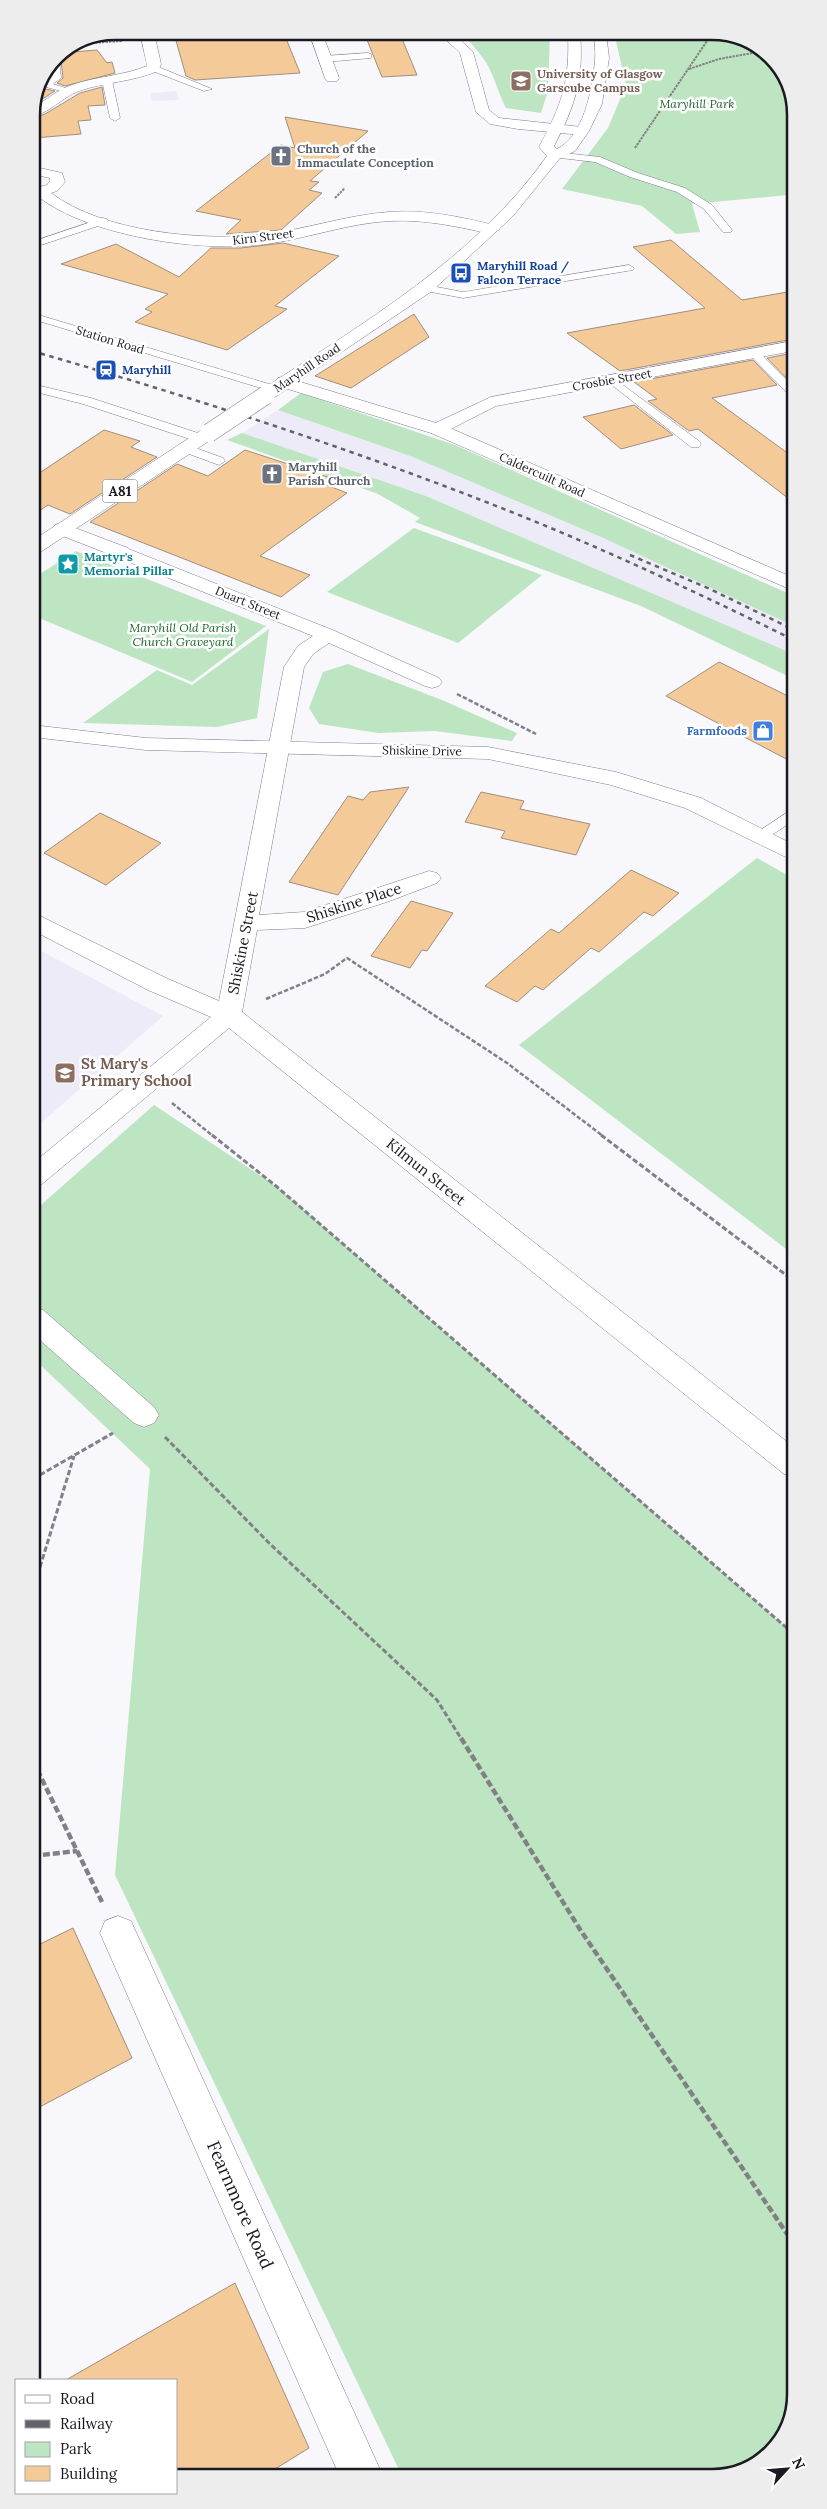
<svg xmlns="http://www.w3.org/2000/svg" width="827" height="2509" viewBox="0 0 827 2509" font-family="Lora,serif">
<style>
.built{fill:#edebf8}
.green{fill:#bde5c1}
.building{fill:#f4ca98;stroke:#a08f7d}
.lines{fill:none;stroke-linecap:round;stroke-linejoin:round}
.service-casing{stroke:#807b91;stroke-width:1}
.pedestrian-casing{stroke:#807b91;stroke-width:1}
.minor-casing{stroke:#807b91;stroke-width:1}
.tertiary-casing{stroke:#807b91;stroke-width:1}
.primary-casing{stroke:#807b91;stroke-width:1}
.path-far3{stroke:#828087;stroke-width:2;stroke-dasharray:2.5 1;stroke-linecap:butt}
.path-far2{stroke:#828087;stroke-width:2.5;stroke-dasharray:4.5 2;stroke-linecap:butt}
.path-far1{stroke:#828087;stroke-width:3;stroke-dasharray:5.5 2.5;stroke-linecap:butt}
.path{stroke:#828087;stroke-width:4.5;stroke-dasharray:7 3;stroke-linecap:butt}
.service{fill:#fff;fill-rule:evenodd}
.pedestrian{fill:#fff;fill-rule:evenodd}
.minor{fill:#fff;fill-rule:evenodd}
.tertiary{fill:#fff;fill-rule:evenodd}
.primary{fill:#fff;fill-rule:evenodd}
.rail{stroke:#636269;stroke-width:2.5;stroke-dasharray:4.5 4.5;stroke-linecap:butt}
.primary-bridge-casing{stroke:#807b91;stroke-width:19;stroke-linecap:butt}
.primary-bridge{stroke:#fff;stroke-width:18}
.labels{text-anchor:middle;stroke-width:5;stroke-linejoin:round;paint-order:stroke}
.far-education-label{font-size:12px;font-weight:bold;fill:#785e54;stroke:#fff;text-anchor:start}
.far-park-label{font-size:12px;font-style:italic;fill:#1e642e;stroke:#fff}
.far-worship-label{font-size:12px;font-weight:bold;fill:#5b616d;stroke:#fff;text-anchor:start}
.far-street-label{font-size:12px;fill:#1b1921;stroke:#fff}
.far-transit-label{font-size:12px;font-weight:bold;fill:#164399;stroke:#fff;text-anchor:start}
.far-culture-label{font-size:12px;font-weight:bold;fill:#0d838f;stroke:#fff;text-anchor:start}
.far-shop-label{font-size:12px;font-weight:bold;fill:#366cbe;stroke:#fff;text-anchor:end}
.shield{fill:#fff;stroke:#5f5e64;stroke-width:1}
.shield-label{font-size:14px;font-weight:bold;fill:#1b1921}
.street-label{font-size:15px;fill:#1b1921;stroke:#fff}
.education-label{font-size:15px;font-weight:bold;fill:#785e54;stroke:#fff;text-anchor:start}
.near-street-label{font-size:18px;fill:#1b1921;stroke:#fff}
.rim{fill:none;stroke:#1b1921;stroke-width:2.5}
</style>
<rect width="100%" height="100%" fill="#f8f7fc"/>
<path class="built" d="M176 91 179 100 152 101 150 93Z
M278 410 413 457 601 537 794 626V655L426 496 242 433Z
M32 946 163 1016 33 1130Z"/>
<path class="green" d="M718 31 767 52 793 93V199L788 195 692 204 700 232 676 234 642 206 562 189 608 128 626 85 614 32Z
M550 33 548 91 541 113 506 108C499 95 497 85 491 72 485 58 473 46 463 34Z
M301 393 455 445 794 596V626L601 537 413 457 278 410Z
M242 433 426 496 784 650 794 655V679L641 606 415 522 420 518 378 494 227 440Z
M414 528 542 575 458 643 327 592Z
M76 551 266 626 192 682 32 615V579Z
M269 629 257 718 217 727 83 723 157 670 192 685Z
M348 664 442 700 517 733 512 741 435 731 379 733 319 724 309 708 323 672Z
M757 858 794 879V1255L519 1045Z
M154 1105 276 1186 795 1635 796 2395 778 2445 734 2475 402 2476 115 1875 150 1469 33 1358V1212Z"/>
<path class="building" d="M400 34 417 75 382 77 365 35Z
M285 36 300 73 195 80 186 76 175 37Z
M97 50 107 63 112 62 115 73 65 86 57 83 63 78 61 60 56 55 60 53Z
M102 87 105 105 88 106 91 120 78 121 81 134 34 138 31 119 45 114 80 93Z
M41 88 55 91 33 105Z
M285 117 368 131 310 181 319 182 309 190 322 193 281 230 226 234 241 220 196 211 281 145 295 148Z
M671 240 742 300 793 291V339L620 371 567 333 705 308 633 247Z
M283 243 339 256 275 306 287 309 227 350 135 322 152 312 145 309 168 294 61 264 116 244 179 277 211 248H241Z
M414 314 429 337 351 388 315 376Z
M793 353V382L791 383 767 358Z
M753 360 777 385 712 398 793 457V502L698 429 689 431 648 401 657 399 634 382Z
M634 405 673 435 621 449 583 417Z
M104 430 140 441 131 447 157 457 70 514 48 505 32 516V478Z
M245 450 328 477 321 483 347 493 260 556 310 575 281 597 90 522 177 464 208 476Z
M719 662 794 699V763L666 696Z
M409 787 338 895 289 882 348 796 363 800 370 792Z
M481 792 524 801 520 809 590 824 576 855 501 838 505 831 465 822Z
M100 813 161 843 106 885 44 853Z
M631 870 679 893 653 916 644 912 599 952 591 948 543 990 535 986 517 1002 485 986 551 929 559 933Z
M411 901 453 913 427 951 422 950 410 968 371 956Z
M73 1928 132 2058 34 2110V1947Z
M235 2283 309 2448 262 2477H176V2380H66Z"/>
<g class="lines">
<g class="service-casing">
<path id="service" d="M368 53 371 54V58L325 62 320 59 325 56Z
M55 58 59 60 61 78 53 84 69 89V93L42 86 51 77 50 68Z
M150 66H156L212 89 204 91 150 70Z
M107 77 112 80 120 118 115 121 110 118 102 80Z
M555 152 600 157 638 173 685 188 712 205 732 230 731 232H723L704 209 677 192 630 177 595 162 552 157V153Z
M103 218 107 219V223L32 248V242Z
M629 265 634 268 633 270 463 298 426 291 421 288 426 285 463 292Z
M32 313 279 387 281 389 279 391H271L32 319Z
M754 350 758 351 793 387V396L789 395 750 355V351Z
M612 377 699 441 701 444 699 447H691L608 382V378Z
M32 384 91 398 204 435 206 438 204 441H196L83 404 32 391Z
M185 444 223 458 225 461 219 465 181 451 179 448 181 445Z
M794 808V820L766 839H756L753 836 756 833Z"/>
</g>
<g class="pedestrian-casing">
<path id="pedestrian" d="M62 523 128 548 131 552 128 556H114L55 533 53 529 55 525Z"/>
</g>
<g class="minor-casing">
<path id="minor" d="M440 34H454L473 52 489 110 499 118 582 127 589 131 582 135 518 129 490 124 476 112 460 53Z
M310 35H323L339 78 337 81H327L325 78Z
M141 37H155L161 64 158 71C132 82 105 82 79 91 61 98 50 113 31 117L32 108C46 101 56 90 72 85 97 76 123 76 147 66Z
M31 166 62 173 65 182 57 191 51 193C102 232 204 242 266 234 308 229 347 215 389 212 424 209 463 217 497 226L500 229 492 234C459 227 425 219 390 221 349 223 309 238 267 244 202 253 90 237 37 196L32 197V189L47 185 50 181V178L31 174Z
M793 341V351L496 406 443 433H431L428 429 431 425 491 397Z
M121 546 335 631 439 678 442 682 439 686 432 688 425 686 329 643 313 654 304 667 259 915 304 912 429 871 437 873 441 878 437 883 387 902 305 928 257 930 242 1012 795 1448V1477L784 1474 229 1028 42 1184 33 1187V1163L211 1017 148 990 32 930V912L166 978 219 1001 284 667 298 646 313 636 114 556 111 552 114 548Z
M33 1307 43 1310 154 1407 159 1415 154 1423 144 1427 134 1423 33 1334Z
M118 1916 131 1921 383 2476 340 2477 100 1933 105 1921Z"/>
</g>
<g class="tertiary-casing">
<path id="tertiary" d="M284 377 443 425 794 578V591L431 433 278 386 275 382 278 378Z
M32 725 146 738 488 747 616 772 701 798 794 845V861L685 808 611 785 488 759 146 750 32 737Z"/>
</g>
<g class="primary-casing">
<path id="primary" d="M568 33H580C584 79 575 106 554 146L557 149C584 136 593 87 595 60 596 51 594 41 594 33H606L609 58 602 104 589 131 575 151 560 158 513 216 432 291 272 399H260L257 395 260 391C363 323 474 259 547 156L539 147C562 104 570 82 568 33Z
M209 428 215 429 218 433 215 437 39 553 32 555V541L203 429Z"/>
</g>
<path class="path-far3" d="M88 43 122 41
M71 48 83 47 88 43 87 37
M689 69 719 59 764 51
M635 148 713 32
M335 198 345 188"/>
<path class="path-far2" d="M457 694 536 734
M266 999 325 974 347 958 507 1063 603 1136
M172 1103 213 1136"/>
<path class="path-far1" d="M212 1135 276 1186 795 1635
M601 1135 794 1281
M165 1437 271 1545 437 1700 462 1740
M33 1479 113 1433
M33 1590 74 1456"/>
<path class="path" d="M461 1738 581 1931 796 2247
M33 1761 102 1902
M33 1856 77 1851"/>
<use href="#service" class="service"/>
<use href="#pedestrian" class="pedestrian"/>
<use href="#minor" class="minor"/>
<use href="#tertiary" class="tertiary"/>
<use href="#primary" class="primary"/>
<path class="rail" d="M32 351C195 398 356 450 514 513 609 551 702 595 794 640
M630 555 710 589 794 630"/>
<g class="primary-bridge-casing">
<path id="primary-bridge" d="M209 433 266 395"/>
</g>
<use href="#primary-bridge" class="primary-bridge"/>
</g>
<defs>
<g id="university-square" transform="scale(1.125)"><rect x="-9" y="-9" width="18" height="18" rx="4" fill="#8d6e63" stroke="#fff"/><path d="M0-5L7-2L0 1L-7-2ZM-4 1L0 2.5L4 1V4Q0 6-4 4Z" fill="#fff"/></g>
<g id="church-square" transform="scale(1.125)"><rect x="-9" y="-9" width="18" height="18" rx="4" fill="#6b7280" stroke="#fff"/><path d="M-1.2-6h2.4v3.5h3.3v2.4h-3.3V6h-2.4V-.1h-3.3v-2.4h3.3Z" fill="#fff"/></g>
<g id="bus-square" transform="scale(1.125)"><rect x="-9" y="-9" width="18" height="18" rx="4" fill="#1a4fb4" stroke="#fff"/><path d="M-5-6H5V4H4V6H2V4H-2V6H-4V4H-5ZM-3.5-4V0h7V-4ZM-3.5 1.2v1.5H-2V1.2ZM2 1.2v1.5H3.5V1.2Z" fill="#fff"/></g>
<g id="station-square" transform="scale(1.125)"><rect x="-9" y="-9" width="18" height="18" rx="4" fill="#1a4fb4" stroke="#fff"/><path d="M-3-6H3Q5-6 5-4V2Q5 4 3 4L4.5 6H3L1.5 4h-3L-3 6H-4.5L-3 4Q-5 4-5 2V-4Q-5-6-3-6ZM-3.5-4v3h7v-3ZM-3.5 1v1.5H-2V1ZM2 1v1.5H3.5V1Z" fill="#fff"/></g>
<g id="sight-square" transform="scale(1.125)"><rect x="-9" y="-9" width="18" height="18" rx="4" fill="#0f9aa8" stroke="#fff"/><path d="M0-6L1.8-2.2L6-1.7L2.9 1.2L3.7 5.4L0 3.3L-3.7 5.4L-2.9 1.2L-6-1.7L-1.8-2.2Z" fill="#fff"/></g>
<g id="shop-square" transform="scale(1.125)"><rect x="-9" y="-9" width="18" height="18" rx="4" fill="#3f7fe0" stroke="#fff"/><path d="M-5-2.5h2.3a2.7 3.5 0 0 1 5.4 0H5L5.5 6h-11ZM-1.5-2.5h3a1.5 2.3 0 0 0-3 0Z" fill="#fff"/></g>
<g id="school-square" transform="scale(1.125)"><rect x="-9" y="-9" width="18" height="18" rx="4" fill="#8d6e63" stroke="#fff"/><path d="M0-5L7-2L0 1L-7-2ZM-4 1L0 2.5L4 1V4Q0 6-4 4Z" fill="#fff"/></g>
</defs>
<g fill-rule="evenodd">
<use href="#university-square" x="521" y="81"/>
<use href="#church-square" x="281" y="156"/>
<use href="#bus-square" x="461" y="273"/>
<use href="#station-square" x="106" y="370"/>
<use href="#church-square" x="272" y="474"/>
<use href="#sight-square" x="68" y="564"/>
<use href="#shop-square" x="763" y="731"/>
<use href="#school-square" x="65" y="1073"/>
</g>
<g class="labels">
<g class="far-education-label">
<text x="537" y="78">University of Glasgow<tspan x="537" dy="14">Garscube Campus</tspan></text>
</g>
<g class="far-park-label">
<text x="697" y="108">Maryhill Park</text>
<text x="183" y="632">Maryhill Old Parish<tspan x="183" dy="14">Church Graveyard</tspan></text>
</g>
<g class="far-worship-label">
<text x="297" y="153">Church of the<tspan x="297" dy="14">Immaculate Conception</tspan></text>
<text x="288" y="471">Maryhill<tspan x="288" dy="14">Parish Church</tspan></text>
</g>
<g class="far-street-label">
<text transform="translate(263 237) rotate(-7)" y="4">Kirn Street</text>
<text transform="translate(110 340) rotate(17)" y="4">Station Road</text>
<text transform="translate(307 368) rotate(-34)" y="4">Maryhill Road</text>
<text transform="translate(612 380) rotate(-10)" y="4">Crosbie Street</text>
<text transform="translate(542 475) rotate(24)" y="4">Caldercuilt Road</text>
<text transform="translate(248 603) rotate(22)" y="4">Duart Street</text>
<text transform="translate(422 751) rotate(1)" y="4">Shiskine Drive</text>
</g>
<g class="far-transit-label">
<text x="477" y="270">Maryhill Road /<tspan x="477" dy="14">Falcon Terrace</tspan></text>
<text x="122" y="374">Maryhill</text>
</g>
<g class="far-culture-label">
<text x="84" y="561">Martyr's<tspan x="84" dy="14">Memorial Pillar</tspan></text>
</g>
<g class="far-shop-label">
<text x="747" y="735">Farmfoods</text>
</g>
<rect class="shield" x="102.5" y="479.5" width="35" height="23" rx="4"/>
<g class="shield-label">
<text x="120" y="496">A81</text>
</g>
<g class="street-label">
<text transform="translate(354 903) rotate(-18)" y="5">Shiskine Place</text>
<text transform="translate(243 943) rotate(-79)" y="5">Shiskine Street</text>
<text transform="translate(426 1172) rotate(39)" y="5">Kilmun Street</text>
</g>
<g class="education-label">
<text x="81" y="1069">St Mary's<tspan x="81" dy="17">Primary School</tspan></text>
</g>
<g class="near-street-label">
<text transform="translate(240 2205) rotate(66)" y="6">Fearnmore Road</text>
</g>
</g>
<path d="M0 0H827V2509H0ZM115 40H712A75 75 0 0 1 787 115V2394A75 75 0 0 1 712 2469H115A75 75 0 0 1 40 2394V115A75 75 0 0 1 115 40Z" fill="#ededed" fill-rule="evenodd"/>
<path class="rim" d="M115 40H712A75 75 0 0 1 787 115V2394A75 75 0 0 1 712 2469H115A75 75 0 0 1 40 2394V115A75 75 0 0 1 115 40Z"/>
<rect x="15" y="2379" width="162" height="115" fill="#ffffff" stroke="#a4a3a6"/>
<rect x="25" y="2395" width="25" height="8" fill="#ffffff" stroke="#a4a3a6"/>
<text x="60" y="2404" font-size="15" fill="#1b1921">Road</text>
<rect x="25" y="2420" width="25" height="8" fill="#636269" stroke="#a4a3a6"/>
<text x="60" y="2429" font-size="15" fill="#1b1921">Railway</text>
<rect x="25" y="2442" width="25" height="15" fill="#bde5c1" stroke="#a4a3a6"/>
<text x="60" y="2454" font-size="15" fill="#1b1921">Park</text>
<rect x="25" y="2466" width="25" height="15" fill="#f4ca98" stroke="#a4a3a6"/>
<text x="60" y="2479" font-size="15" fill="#1b1921">Building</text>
<g transform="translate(787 2469) rotate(64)" stroke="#ffffff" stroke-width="4" paint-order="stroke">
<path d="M0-4L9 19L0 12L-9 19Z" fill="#1b1921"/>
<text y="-8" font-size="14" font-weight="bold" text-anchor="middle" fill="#1b1921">N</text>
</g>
</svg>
